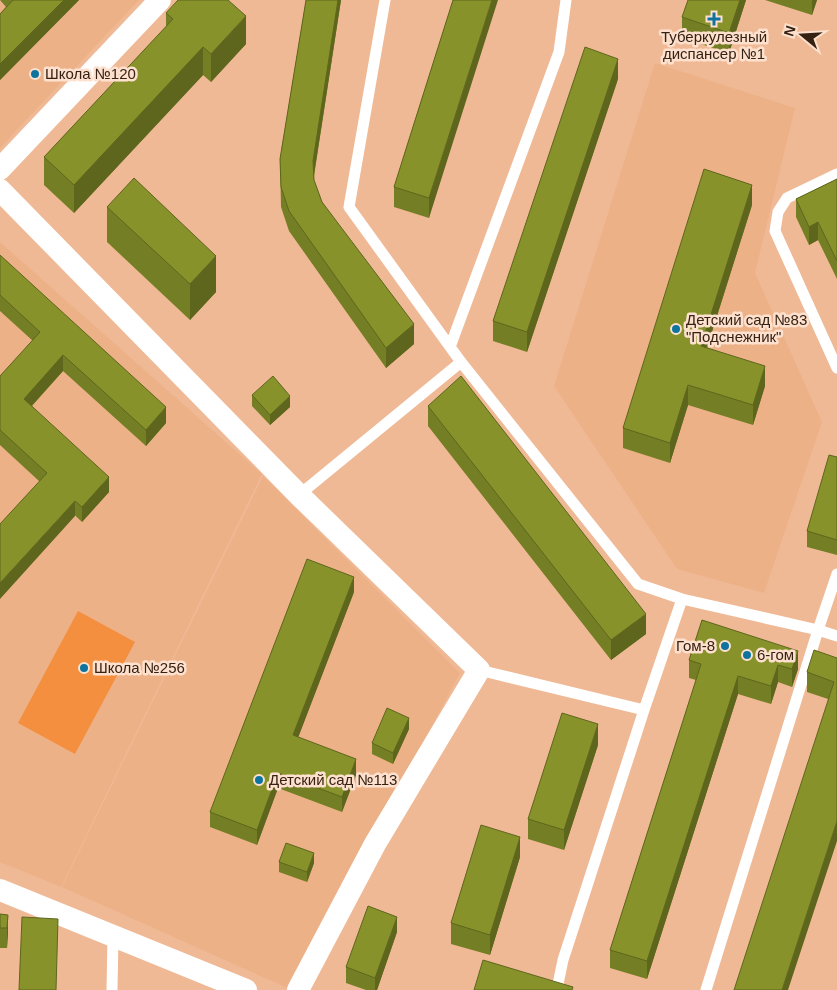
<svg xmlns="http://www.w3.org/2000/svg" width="837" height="990" viewBox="0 0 837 990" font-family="Helvetica,sans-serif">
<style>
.built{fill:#edb187}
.green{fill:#f48f40}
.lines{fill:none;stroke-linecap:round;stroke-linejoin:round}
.lane{stroke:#fff;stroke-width:11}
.street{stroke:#fff;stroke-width:22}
.wall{fill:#747e24}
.shaded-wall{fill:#5e661d}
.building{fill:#87922a;stroke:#5e661d}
.poi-dot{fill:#0f73a0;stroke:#fde1ce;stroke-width:2}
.labels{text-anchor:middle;stroke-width:5;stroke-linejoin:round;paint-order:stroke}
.poi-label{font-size:15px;fill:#362213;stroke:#fde1ce;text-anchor:start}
</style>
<rect width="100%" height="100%" fill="#f0b995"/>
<path class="built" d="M0 0H139L0 148Z
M655 63 795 108 755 273 822 422 764 593 677 569 554 386Z
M0 242 262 474 61 887 0 862Z
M263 476 460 673 292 990 62 887Z"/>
<path class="green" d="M78 611 135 642 75 754 18 723Z"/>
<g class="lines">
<path class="lane" d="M385 0 349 207 461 362 638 584 682 599 818 630 837 636
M837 174 787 198 778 212 775 231 837 368
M450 347 559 52 566 0
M299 495 461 362
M479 670 644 710
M112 990 113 936
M561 990 558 984 563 960 644 710 682 599
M706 990 818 630 837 574"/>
<path class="street" d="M0 169 160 0
M0 190 299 495 479 670 375 844 298 990
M0 890 246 990"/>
</g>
<path class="wall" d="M0 0H79L0 80V14L6 7Z
M306 0H341L314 176V180L322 202 414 344 386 368 289 231 281 207 280 159Z
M453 0 429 218 394 207V187Z
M746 0 729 53 682 38V17Z
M765 0H817L812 15Z
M166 13 246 44 211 82 203 75 74 213 44 185V157L166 27Z
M618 79 527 352 493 341V321Z
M837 179V279L818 240 809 245 796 217V199Z
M752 205 707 348 765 386 753 425 688 405 670 463 623 448V428Z
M107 207 216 292 190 320 107 242Z
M0 255 166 423 146 446 63 371 32 406 109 492 82 522 39 481 0 445V376L33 341 0 311Z
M252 395 290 407 270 425 252 406Z
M428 406 646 634 611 660 428 426Z
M837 457V555L807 547V531Z
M354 592 298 737 356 775 342 812 278 788 257 845 210 827V812Z
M702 620 798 669 792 687 778 682 771 704 738 694 647 979 610 968V950L696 680 689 678V660Z
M837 658V841L828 699 807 692V672Z
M409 729 393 764 372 754V743Z
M598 745 564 850 528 839V819Z
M520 857 490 955 451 944V923Z
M279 862 314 863 307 882 279 872Z
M0 914 8 915 7 948H0Z
M397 932 377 990H366L346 983V967Z"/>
<path class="shaded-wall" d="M64 0H79L0 80V64Z
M338 0H341L313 181V161Z
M492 0H498L429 218V198Z
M740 0H746L729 53V33Z
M812 0H817L812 15Z
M246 16V44L211 82V54Z
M203 47V75L74 213V185Z
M618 59V79L527 352V332Z
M752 185V205L701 366V346Z
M818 222V240L809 245V227Z
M216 256V292L190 320V284Z
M414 324V344L386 368V348Z
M63 355V371L24 414V399Z
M765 366V386L753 425V405Z
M688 385V405L670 463V443Z
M290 396V407L270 425V415Z
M166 407V423L146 446V430Z
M109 477V492L82 522V507Z
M75 501V516L0 599V583Z
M354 577V592L293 751V735Z
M646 614V634L611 660V640Z
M798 651V669L792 687V669Z
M778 665V682L771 704V686Z
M738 676V694L647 979V961Z
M409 718V729L393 764V753Z
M598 724V745L564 850V830Z
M356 759V775L342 812V797Z
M278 773V788L257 845V830Z
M837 821V841L788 990H782Z
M520 837V857L490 955V935Z
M314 853V863L307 882V872Z
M8 915V935L7 948V928Z
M397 917V932L377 990H375V978Z"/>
<path class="building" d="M13 0H64L0 64V14Z
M178 0H228L246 16 211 54 203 47 74 185 44 157 173 19 166 13Z
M306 0H338L313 161 314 180 322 202 414 324 386 348 289 211 281 187 280 159Z
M453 0H492L429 198 394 187Z
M688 0H740L729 33 682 17Z
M585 47 618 59 527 332 493 321Z
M704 169 752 185 701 346 765 366 753 405 688 385 670 443 623 428Z
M134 178 216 256 190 284 107 207Z
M837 179V261L818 222 809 227 796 199Z
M0 255 166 407 146 430 63 355 24 399 109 477 82 507 75 501 0 583V524L47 473 0 430V376L40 332 0 295Z
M273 376 290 396 270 415 252 395Z
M461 376 646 614 611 640 428 406Z
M829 455 837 457V540L807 531Z
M307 559 354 577 293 735 356 759 342 797 278 773 257 830 210 812Z
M702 620 798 651 792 669 778 665 771 686 738 676 647 961 610 950 701 664 689 660Z
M814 650 837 658V821L782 990H734L834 682 807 672Z
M387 708 409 718 393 753 372 743Z
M562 713 598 724 564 830 528 819Z
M481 825 520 837 490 935 451 923Z
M286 843 314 853 307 872 279 862Z
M368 906 397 917 375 978 346 967Z
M0 914 8 915 7 928H0Z
M22 917 58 919 56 990H19Z
M483 960 573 987 572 990H474Z"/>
<g class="poi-dot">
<path d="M711.5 11.5h5v5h5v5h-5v5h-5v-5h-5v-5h5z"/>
<circle cx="35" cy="74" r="5"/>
<circle cx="676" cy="329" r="5"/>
<circle cx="725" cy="646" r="5"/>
<circle cx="747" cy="655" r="5"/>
<circle cx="84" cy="668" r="5"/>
<circle cx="259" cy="780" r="5"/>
</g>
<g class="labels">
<g class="poi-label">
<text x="714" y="42" text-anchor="middle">Туберкулезный<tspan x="714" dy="17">диспансер №1</tspan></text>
<text x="45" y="79">Школа №120</text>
<text x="686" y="325">Детский сад №83<tspan x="686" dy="17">"Подснежник"</tspan></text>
<text x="715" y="651" text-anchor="end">Гом-8</text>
<text x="757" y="660">6-гом</text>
<text x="94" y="673">Школа №256</text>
<text x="269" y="785">Детский сад №113</text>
</g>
</g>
<g transform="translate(802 35) rotate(288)" stroke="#fde1ce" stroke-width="4" paint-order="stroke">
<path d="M0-4L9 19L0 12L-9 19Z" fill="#362213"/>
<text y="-8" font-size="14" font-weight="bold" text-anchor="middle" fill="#362213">N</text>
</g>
</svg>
